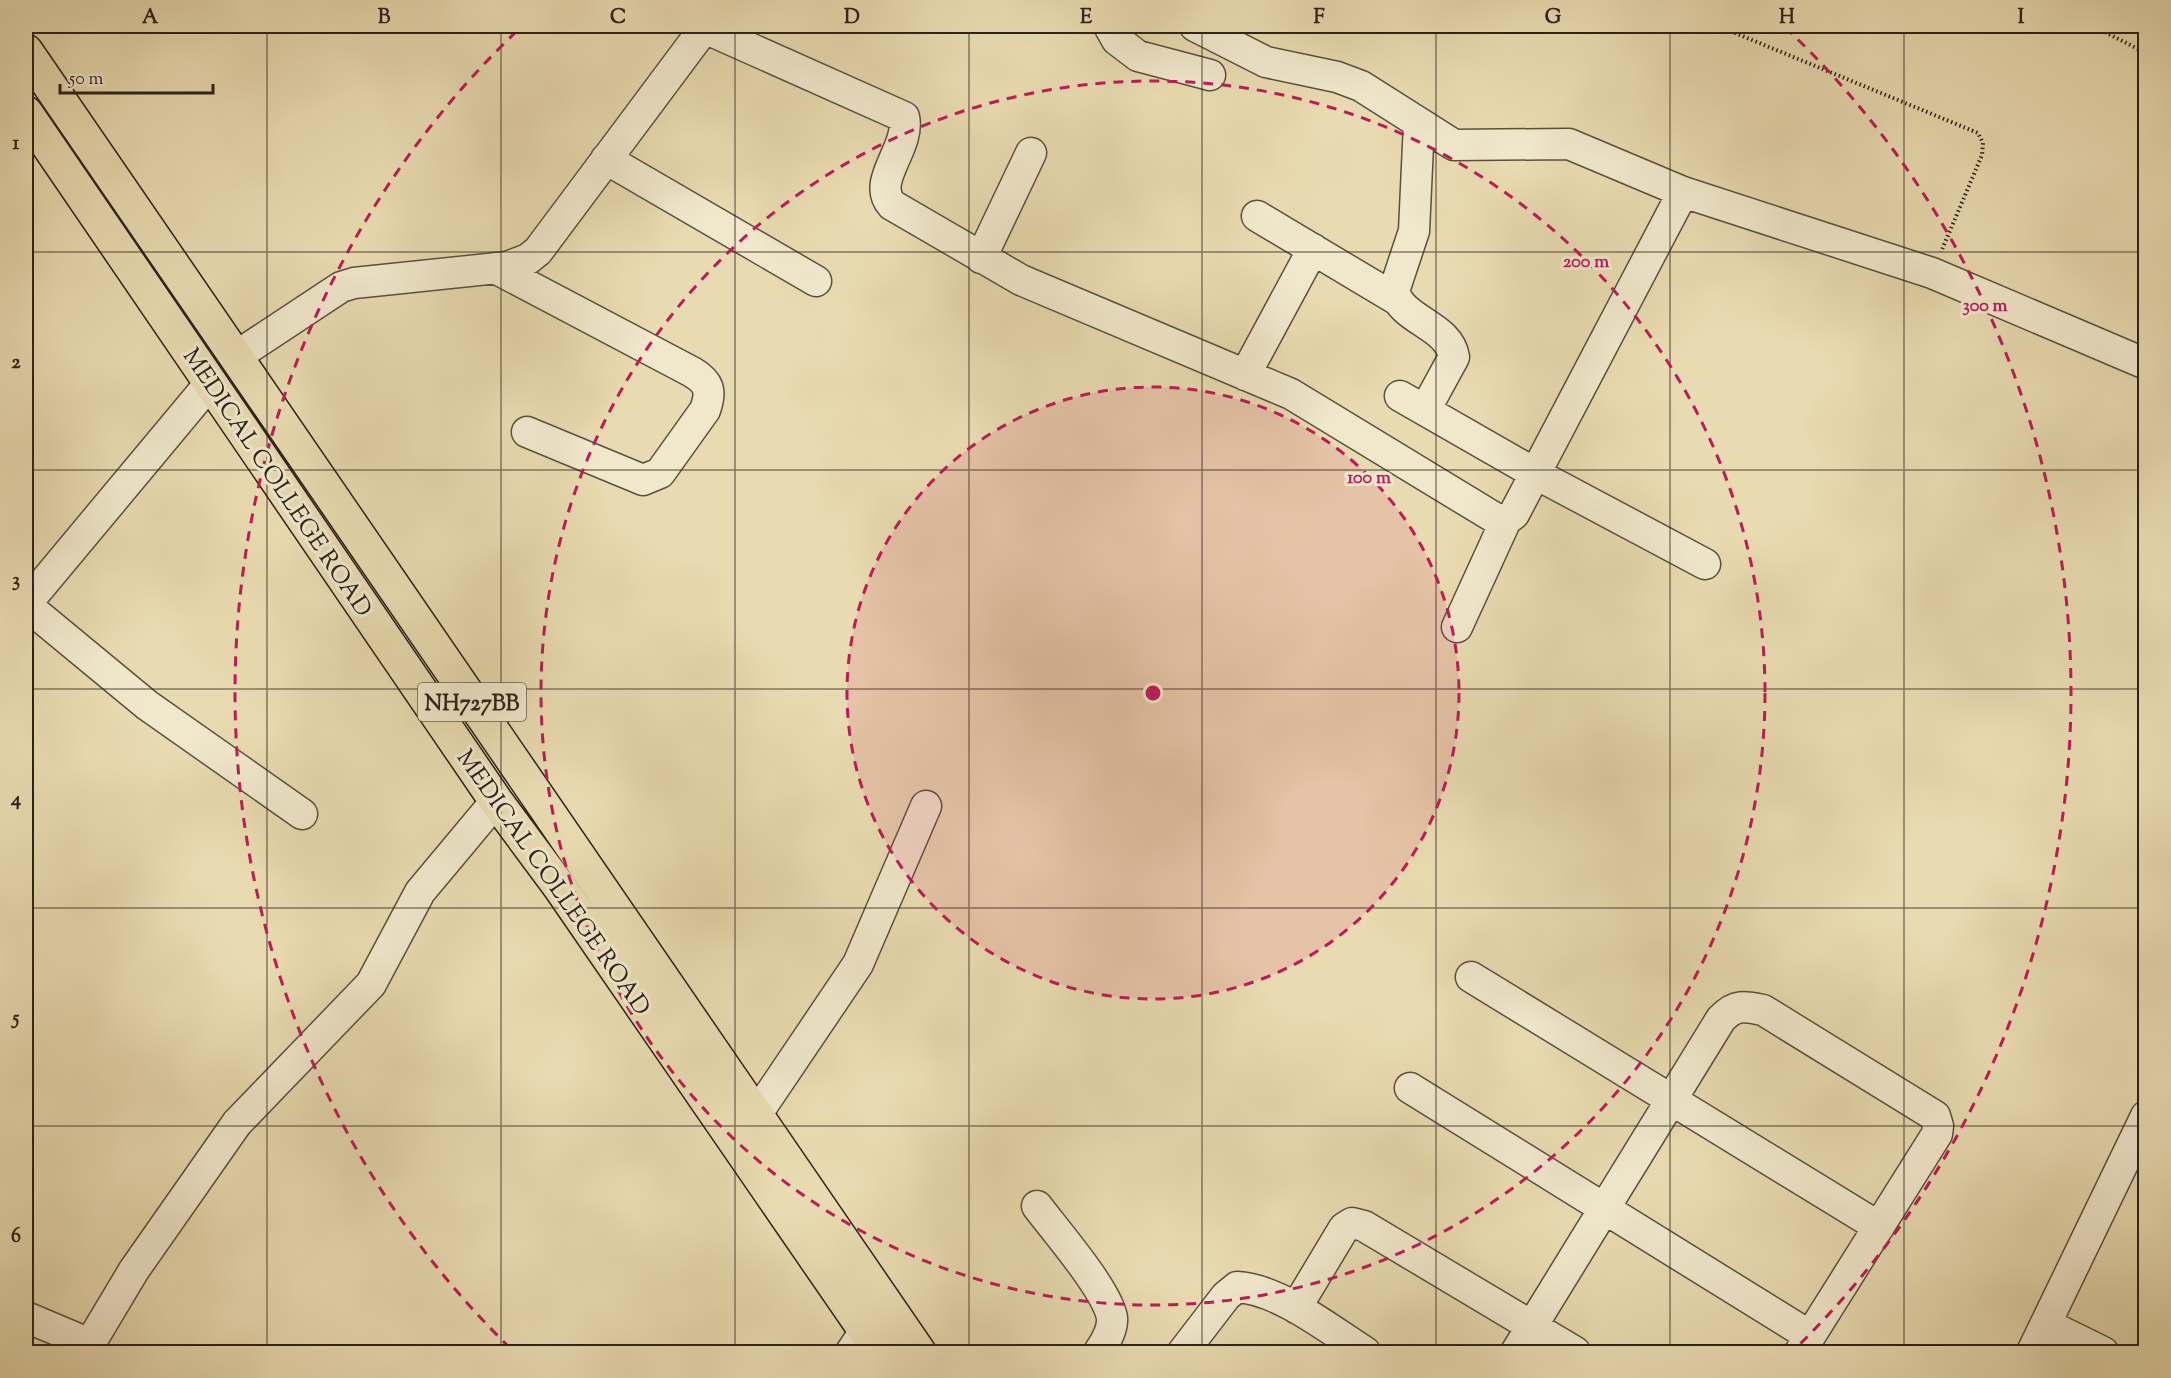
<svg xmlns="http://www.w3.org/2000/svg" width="2171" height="1378" viewBox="0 0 2171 1378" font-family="'Sorts Mill Goudy',serif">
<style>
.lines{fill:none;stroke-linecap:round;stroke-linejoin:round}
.minor-casing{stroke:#5a503e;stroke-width:33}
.highway-casing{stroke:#2a2218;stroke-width:36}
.path{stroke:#2a2218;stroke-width:4;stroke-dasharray:1.5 3;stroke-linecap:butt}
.minor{stroke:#f1e8cc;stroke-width:30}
.highway{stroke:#e9dbb1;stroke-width:33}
.grid{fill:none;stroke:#2a2218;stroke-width:1.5;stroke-opacity:0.55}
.ring{fill:none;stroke:#c2185b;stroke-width:3;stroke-dasharray:10 8}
.labels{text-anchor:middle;stroke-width:6;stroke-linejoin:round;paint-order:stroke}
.shield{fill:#f1e8cc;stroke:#665d4e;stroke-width:1.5}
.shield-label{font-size:22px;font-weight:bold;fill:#2a2218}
.street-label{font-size:24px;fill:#2a2218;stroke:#f1e8cc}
.centre{fill:#c2185b;stroke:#f1e8cc;stroke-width:3}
.ring-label{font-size:18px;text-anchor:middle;font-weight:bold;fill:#c2185b;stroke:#f1e8cc;stroke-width:6;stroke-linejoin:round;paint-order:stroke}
.neatline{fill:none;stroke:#2a2218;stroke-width:2}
.grid-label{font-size:20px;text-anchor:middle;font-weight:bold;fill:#2a2218}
</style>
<rect width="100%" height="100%" fill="#e9dbb1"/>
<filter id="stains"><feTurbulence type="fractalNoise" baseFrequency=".00333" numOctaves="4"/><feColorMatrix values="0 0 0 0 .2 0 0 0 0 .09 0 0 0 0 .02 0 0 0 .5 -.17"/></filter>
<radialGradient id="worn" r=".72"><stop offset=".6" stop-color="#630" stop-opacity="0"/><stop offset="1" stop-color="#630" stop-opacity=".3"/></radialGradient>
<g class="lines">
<g class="minor-casing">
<path id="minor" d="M700 26 904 117C911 148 870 181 892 205L1021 280 1291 394 1495 518 1506 520 1514 514 1683 192
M1109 26 1117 40 1138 56 1210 75
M1195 26 1266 62 1337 77 1361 86 1454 145 1569 144 1683 192 1932 273 2146 364
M1419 123 1414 231 1394 291C1402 321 1449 325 1454 357L1425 410
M606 159 816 281
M1257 216 1396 299
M981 258 1031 153
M495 268 692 372C709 382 712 391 705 410L660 473 643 480 527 432
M235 357 341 287 354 283 507 267 528 259 538 251 706 26
M1245 375 1313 249
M1400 396 1536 474 1705 564
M26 604 211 382
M26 605 147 705 302 814
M1457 627 1506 520
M1471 977 1879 1227
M1410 1088 1810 1336
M756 1115 858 964 926 806
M1037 1206C1055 1230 1108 1291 1112 1318 1113 1329 1105 1343 1099 1352
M1296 1308 1344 1228 1352 1223 1364 1226 1575 1352
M26 1317 90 1344
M2046 1324 2103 1352
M85 1352 134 1270 237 1123 371 984 420 892 496 801
M851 1352 865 1331
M1183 1352 1226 1296 1237 1287C1279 1289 1330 1330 1365 1352
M1516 1352 1721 1019C1735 1004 1745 1006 1763 1010L1935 1116 1938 1126 1937 1134 1800 1352
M2032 1352 2146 1116"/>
</g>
<g class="highway-casing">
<path id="highway" d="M26 51 919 1352
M26 113 496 801 559 886 880 1352"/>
</g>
<path class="path" d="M1718 26 1978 133 1983 143 1982 155 1941 252
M2093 26 2146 53"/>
<use href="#minor" class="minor"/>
<use href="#highway" class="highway"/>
</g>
<path class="grid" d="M267 26V1352M501 26V1352M735 26V1352M969 26V1352M1202 26V1352M1436 26V1352M1670 26V1352M1904 26V1352M26 252H2146M26 470H2146M26 689H2146M26 908H2146M26 1126H2146"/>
<circle cx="1153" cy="693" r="306" fill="#c2185b" fill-opacity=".12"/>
<g class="ring">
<circle cx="1153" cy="693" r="306"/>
<circle cx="1153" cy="693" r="612"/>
<path d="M510 1348A918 918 0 0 1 521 27M1785 27A918 918 0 0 1 1796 1348"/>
</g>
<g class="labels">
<rect class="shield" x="418" y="683" width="108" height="38" rx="4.5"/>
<g class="shield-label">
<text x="472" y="710">NH727BB</text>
</g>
<g class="street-label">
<text transform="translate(278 482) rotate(56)" y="8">MEDICAL COLLEGE ROAD</text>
<text transform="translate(554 882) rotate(55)" y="8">MEDICAL COLLEGE ROAD</text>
</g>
</g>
<circle cx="1153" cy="693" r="9" class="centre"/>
<g class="ring-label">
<text x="1586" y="267">200 m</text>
<text x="1985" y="311">300 m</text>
<text x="1369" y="483">100 m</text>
</g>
<rect width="2171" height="1378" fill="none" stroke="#e9dbb1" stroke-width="66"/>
<path d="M60 84v9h153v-9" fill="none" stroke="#2a2218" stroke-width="3"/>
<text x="69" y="84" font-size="18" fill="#2a2218" stroke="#f1e8cc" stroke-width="4.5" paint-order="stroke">50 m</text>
<rect x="33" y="33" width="2105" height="1312" class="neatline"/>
<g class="grid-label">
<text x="150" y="23">A</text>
<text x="384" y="23">B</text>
<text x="618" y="23">C</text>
<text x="852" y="23">D</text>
<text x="1086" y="23">E</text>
<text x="1319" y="23">F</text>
<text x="1553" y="23">G</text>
<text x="1787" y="23">H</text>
<text x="2021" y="23">I</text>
<text x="16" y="149">1</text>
<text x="16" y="368">2</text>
<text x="16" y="586">3</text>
<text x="16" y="805">4</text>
<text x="16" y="1024">5</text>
<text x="16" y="1242">6</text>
</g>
<rect width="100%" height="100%" filter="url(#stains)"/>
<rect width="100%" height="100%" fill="url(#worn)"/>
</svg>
